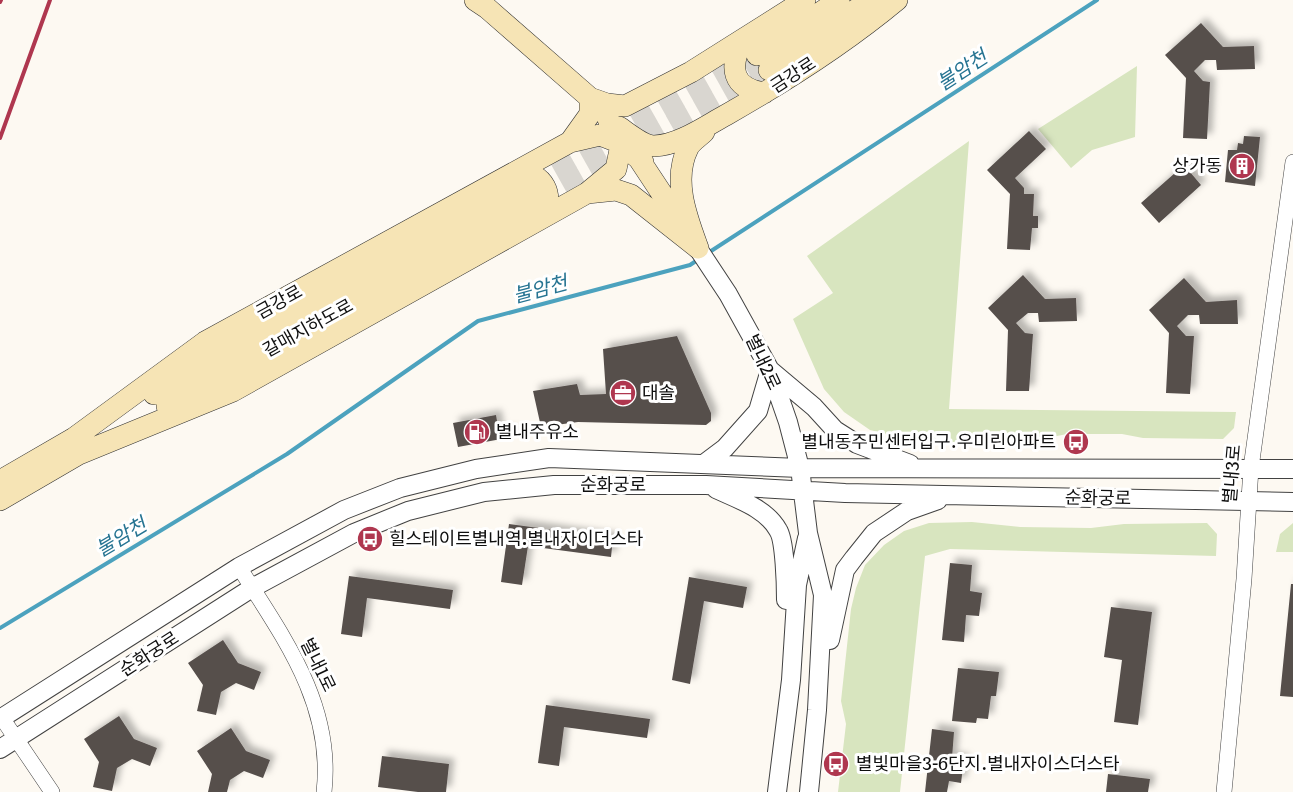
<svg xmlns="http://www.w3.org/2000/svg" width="1293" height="792" viewBox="0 0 1293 792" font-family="Literata,'Noto Sans KR',serif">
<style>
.green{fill:#d8e5bf}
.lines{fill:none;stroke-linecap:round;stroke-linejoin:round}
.stream{stroke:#4ca2be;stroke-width:4}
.building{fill:#564f4c;filter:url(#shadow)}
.secondary-tunnel{stroke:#d9d6d0;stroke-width:21;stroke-dasharray:21 10;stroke-linecap:butt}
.minor-casing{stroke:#424242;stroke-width:16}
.tertiary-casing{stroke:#424242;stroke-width:20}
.secondary-casing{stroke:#313131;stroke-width:22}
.minor{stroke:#fff;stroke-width:15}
.tertiary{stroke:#fff;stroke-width:18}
.secondary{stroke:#f6e4b5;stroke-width:21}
.rail{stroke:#af374f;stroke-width:4}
.labels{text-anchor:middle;stroke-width:6;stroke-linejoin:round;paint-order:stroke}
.street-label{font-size:18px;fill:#0f0f0f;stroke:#fff}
.poi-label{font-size:18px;fill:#0f0f0f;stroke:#fff;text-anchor:start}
.water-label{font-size:20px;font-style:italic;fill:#267492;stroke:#fff}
</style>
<defs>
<filter id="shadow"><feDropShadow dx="5.5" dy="-5.5" stdDeviation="3" flood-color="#0004"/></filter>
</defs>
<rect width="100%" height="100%" fill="#fdf9f2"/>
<path class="green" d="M1137 66 1135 137 1092 150 1071 168 1038 129Z
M969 141 949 409 1236 412 1234 428 1223 439 1143 438 1122 434H1067L1032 441 947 445 908 439 870 430 844 412 824 389 793 319 833 293 807 256Z
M972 522 1020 527 1091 528 1124 524 1207 523 1217 534 1216 556 950 549 925 556 900 792H838L846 724 841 701 851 609 856 588 865 565 884 545 904 531 929 523Z
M1293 523V552H1276L1280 534Z"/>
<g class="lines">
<path class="stream" d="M708 253 1097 0
M0 628 287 454 478 321 690 265 699 259"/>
</g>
<path class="building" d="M1201 23 1223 47 1254 46 1255 69 1217 70 1216 60H1205L1194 71 1203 81 1210 82 1207 139 1183 138 1186 78 1165 55Z
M1029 131 1046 149 1015 178 1024 188V194H1034L1033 216H1038V228H1032L1030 250 1007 249 1010 194 987 170Z
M1244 136 1260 137 1255 186 1225 182 1228 150H1237L1238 143 1243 144Z
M1184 165 1201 185 1159 223 1141 203Z
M1023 275 1045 299 1076 298 1077 321 1039 322 1038 313H1028L1016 323 1025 333 1033 334 1029 391H1006L1008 330 988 308Z
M1184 278 1206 302 1237 300 1238 324H1200L1199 315H1188L1177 326 1186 336H1194L1190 394 1166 393 1169 333 1149 310Z
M677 336 711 413V421L706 425 578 422 541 427 533 391 577 384 580 395 606 394 603 349Z
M496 415 499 433 511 431 512 437 458 447 453 423Z
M509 524 613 538 611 557 528 546 522 585 501 582Z
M950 563 972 565 970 591 982 593 979 616 966 615 964 642 942 640Z
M349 576 453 590 450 609 367 598 362 637 341 634Z
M689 577 747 587 743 608 704 601 690 684 672 680Z
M1291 584H1293V697L1280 696Z
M1111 607 1152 612 1138 725 1114 722 1122 660 1104 657Z
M223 640 238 663 261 672 254 690 236 683 221 692 216 715 197 711 203 685 188 663Z
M958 668 999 672 996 696H991L988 719 977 718 976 723 952 721Z
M546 705 650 719 647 738 564 727 559 766 538 763Z
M119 716 134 739 157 748 150 766 132 759 117 768 112 791 93 787 99 762 84 739Z
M231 728 246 751 270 760 263 778 244 771 230 780 227 792H208L212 774 197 751Z
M932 729 954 732 952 758 964 759 961 783 949 781 947 792H925Z
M382 756 449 764 446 792H418L378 787Z
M1108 774 1150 779 1148 792H1106Z"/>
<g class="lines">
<path class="secondary-tunnel" d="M527 185 757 55
M536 201 769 70"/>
<g class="minor-casing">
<path id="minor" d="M239 567C283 637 334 704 324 792
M2 718 52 792
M1224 792 1244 579 1251 468 1293 162"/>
</g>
<g class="tertiary-casing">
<path id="tertiary" d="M691 238 728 294 770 370 788 422 800 468 808 533 823 595 817 710 809 792
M705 463 725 448 758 411 770 370 814 407 835 430 857 444 910 464
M716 489C737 499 766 508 778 530 785 540 786 586 786 600
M830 640 845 570 854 558 874 533 907 511 938 500
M0 719 239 567 344 510 400 488 476 469 549 458 800 468 1293 469
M0 749 252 588 354 533 408 511 484 492 554 485H706L845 493 1293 502
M777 792 791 680 797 585 807 538"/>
</g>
<g class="secondary-casing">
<path id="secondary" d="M475 0 487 8 590 98 598 108
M742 41C729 68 732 88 764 93
M757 55 839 0
M769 70 870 0
M619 127C628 133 643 146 654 146 679 145 704 127 726 115 786 81 844 44 897 0
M570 142 590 114V98L607 104 625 106 691 72 805 0
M635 153 672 209
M518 172C544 172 555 196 543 217
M587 193 616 190 631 195 698 248
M698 248C687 218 672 180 688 148 691 142 699 137 704 132
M154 394 527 185
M167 406 536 201
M0 481 74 438 205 342 570 142 600 135 618 142 643 162
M0 500 79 454 233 391 587 193 616 169 621 145 608 119"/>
</g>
<use href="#minor" class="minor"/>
<use href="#tertiary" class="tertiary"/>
<use href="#secondary" class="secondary"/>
<path class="rail" d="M0 2 1 0
M0 138 50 0"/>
</g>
<defs>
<g id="building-disc" transform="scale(1.35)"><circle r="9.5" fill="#af374f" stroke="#fff"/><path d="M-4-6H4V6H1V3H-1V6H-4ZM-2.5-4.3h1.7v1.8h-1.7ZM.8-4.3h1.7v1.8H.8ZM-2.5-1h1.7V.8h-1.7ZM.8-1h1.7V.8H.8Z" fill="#fff"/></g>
<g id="office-disc" transform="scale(1.35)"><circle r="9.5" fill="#af374f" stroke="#fff"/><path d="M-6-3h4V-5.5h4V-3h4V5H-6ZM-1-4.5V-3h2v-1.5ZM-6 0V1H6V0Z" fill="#fff"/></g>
<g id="fuel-disc" transform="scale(1.35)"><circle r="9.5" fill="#af374f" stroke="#fff"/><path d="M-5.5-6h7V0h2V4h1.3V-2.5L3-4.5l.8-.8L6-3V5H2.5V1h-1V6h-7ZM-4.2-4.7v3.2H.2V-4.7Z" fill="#fff"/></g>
<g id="bus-disc" transform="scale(1.35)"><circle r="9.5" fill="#af374f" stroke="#fff"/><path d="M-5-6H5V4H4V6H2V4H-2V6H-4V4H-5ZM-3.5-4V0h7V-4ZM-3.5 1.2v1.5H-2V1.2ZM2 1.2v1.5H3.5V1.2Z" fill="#fff"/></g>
</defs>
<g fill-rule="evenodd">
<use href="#building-disc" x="1242" y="166"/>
<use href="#office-disc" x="623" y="393"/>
<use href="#fuel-disc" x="477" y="432"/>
<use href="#bus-disc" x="1076" y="442"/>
<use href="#bus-disc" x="370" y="539"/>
<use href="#bus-disc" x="836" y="764"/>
</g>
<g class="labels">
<g class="street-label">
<text transform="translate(793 75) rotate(-33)" y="6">금강로</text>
<text transform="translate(279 302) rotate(-29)" y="6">금강로</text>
<text transform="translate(308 328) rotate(-29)" y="6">갈매지하도로</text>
<text transform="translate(763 362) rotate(65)" y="6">별내2로</text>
<text transform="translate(1232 474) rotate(-85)" y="6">별내3로</text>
<text x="613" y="491">순화궁로</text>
<text transform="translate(1098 498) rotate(1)" y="6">순화궁로</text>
<text transform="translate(149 654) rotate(-33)" y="6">순화궁로</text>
<text transform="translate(318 665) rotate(64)" y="6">별내1로</text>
</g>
<g class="poi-label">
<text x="1222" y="172" text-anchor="end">상가동</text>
<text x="642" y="399">대솔</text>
<text x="496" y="438">별내주유소</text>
<text x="1056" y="448" text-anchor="end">별내동주민센터입구.우미린아파트</text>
<text x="389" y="545">힐스테이트별내역.별내자이더스타</text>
<text x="856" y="770">별빛마을3-6단지.별내자이스더스타</text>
</g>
<g class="water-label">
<text transform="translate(962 70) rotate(-33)" y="7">불암천</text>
<text transform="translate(540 289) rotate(-15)" y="7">불암천</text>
<text transform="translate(121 537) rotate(-31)" y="7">불암천</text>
</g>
</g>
</svg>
